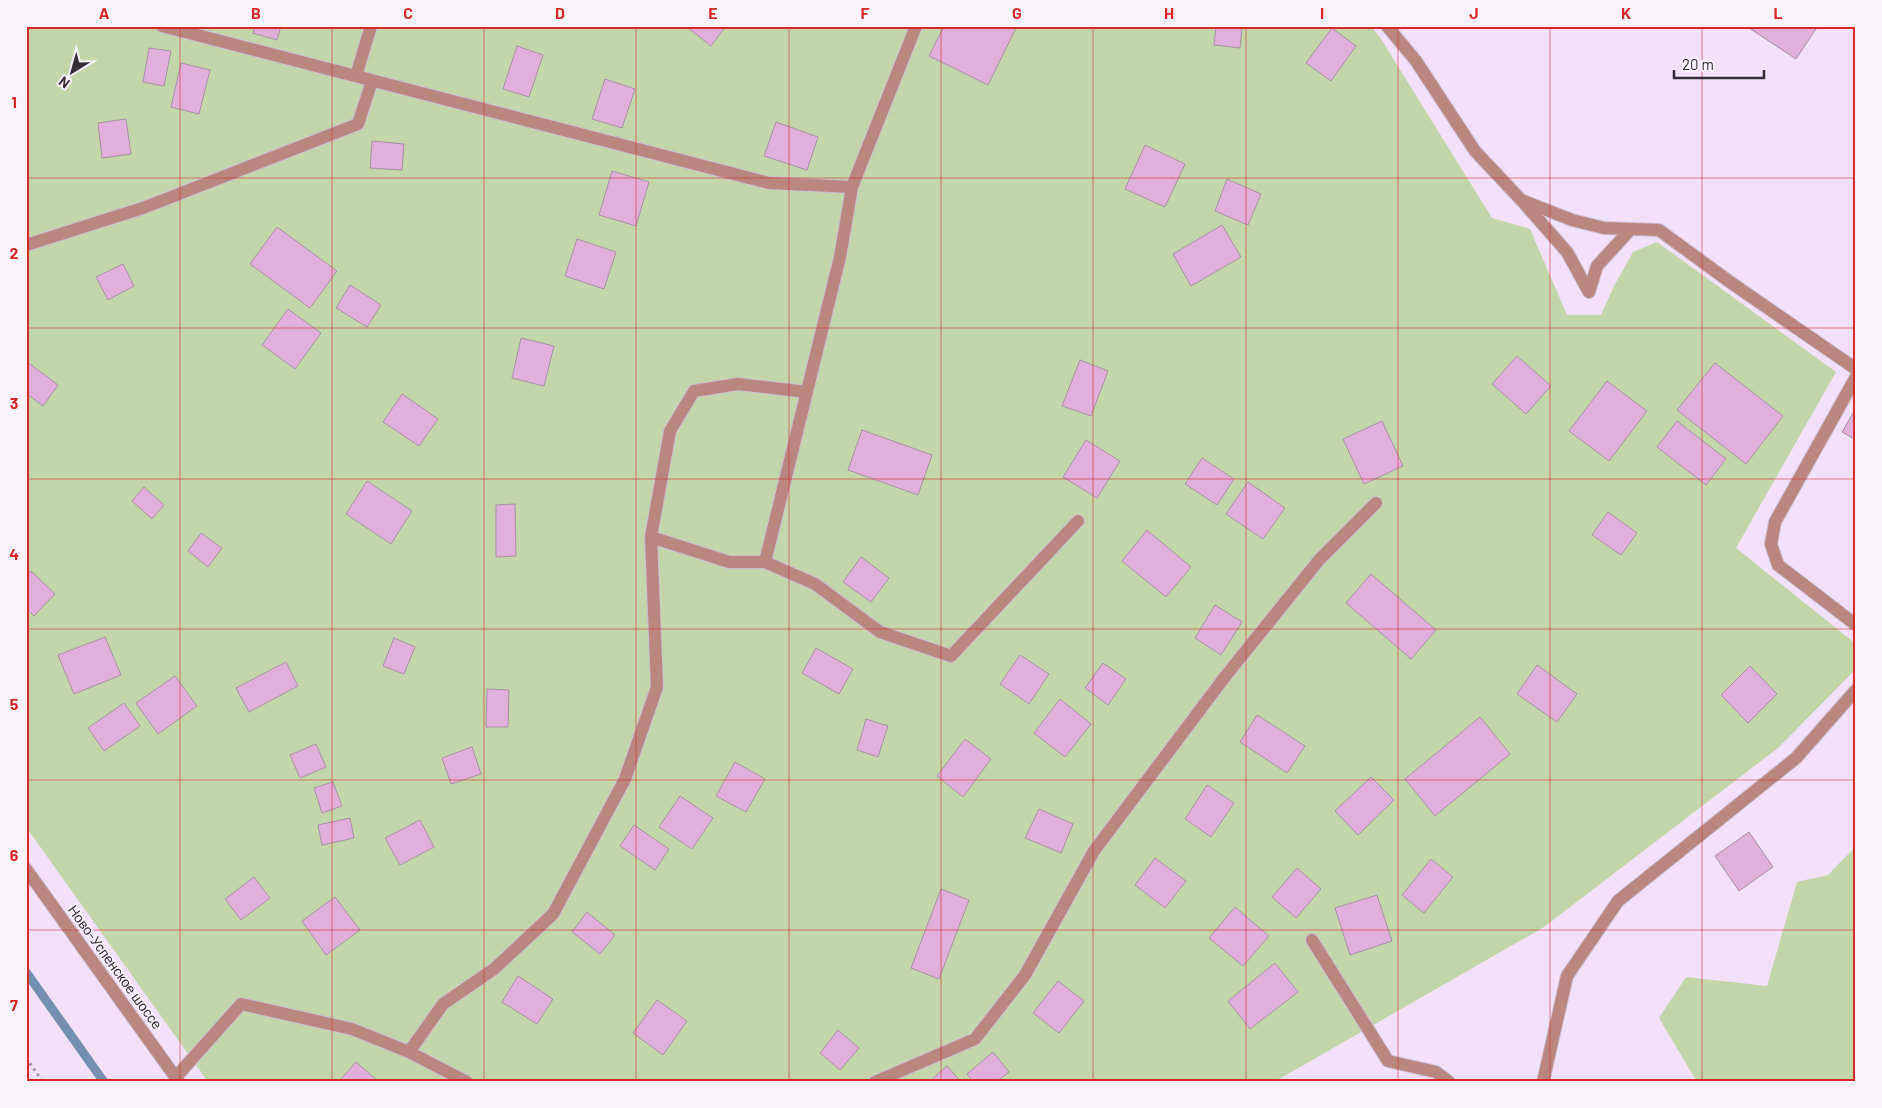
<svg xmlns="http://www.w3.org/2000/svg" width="1882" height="1108" viewBox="0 0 1882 1108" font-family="Barlow,sans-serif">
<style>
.green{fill:#c2d6a9}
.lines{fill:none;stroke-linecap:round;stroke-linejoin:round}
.stream{stroke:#758fb2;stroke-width:9}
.building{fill:#e1b0da;stroke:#a891a5}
.minor-casing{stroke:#cdbdd3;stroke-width:14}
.path{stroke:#a093a5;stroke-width:3;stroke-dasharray:2.5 4;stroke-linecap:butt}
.minor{stroke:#b9877f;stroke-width:12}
.grid{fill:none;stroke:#d62828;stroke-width:1;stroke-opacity:0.55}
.labels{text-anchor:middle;stroke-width:4;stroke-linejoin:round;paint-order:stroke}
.street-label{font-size:14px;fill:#352e38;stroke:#faf2fd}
.neatline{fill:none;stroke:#d62828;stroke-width:2}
.grid-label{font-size:16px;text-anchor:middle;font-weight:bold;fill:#d62828}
</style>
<rect width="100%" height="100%" fill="#f3e1fa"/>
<path class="green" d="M26 26H1371L1381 39 1492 218 1530 229 1567 315H1601L1614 286 1633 252 1657 242 1836 372 1736 548 1856 644V669L1778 748 1544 927 1274 1082H208L26 827Z
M1856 846V1082H1697L1659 1018 1686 977 1767 986 1797 882 1828 875Z"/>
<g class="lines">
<path class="stream" d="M26 972 104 1082"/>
</g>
<path class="building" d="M255 26H281L277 40 253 33Z
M689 26H726L711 46 688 28Z
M944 26H1017L988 85 929 56Z
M1216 26H1242L1240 48 1214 45Z
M1746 26H1818L1796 59Z
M1332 28 1356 46 1331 81 1306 63Z
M517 46 543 55 529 97 503 89Z
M149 48 171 51 164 86 143 82Z
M181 63 210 70 199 114 171 107Z
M605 79 635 89 622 128 592 119Z
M126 119 131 154 102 158 98 123Z
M776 122 818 137 807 170 764 156Z
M372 141 404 144 402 170 370 168Z
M1145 145 1185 164 1165 207 1125 189Z
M612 171 649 182 636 226 599 215Z
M1227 179 1261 194 1248 225 1215 211Z
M1222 225 1241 257 1191 286 1173 254Z
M277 227 337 271 310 308 250 264Z
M577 239 616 252 604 289 565 276Z
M123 264 134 286 108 300 96 277Z
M350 285 381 305 367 327 336 308Z
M288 309 321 333 295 369 262 345Z
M521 338 554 346 544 386 512 378Z
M1517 356 1551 386 1526 414 1492 384Z
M1080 360 1108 371 1091 416 1062 406Z
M26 361 58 385 43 406 26 393Z
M1715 363 1783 416 1746 464 1677 410Z
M1607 381 1647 411 1609 461 1569 431Z
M402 394 438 419 419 446 383 422Z
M1856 408V440L1842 432Z
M1382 421 1403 466 1364 484 1343 439Z
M1677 421 1726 459 1706 485 1657 447Z
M862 430 932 455 918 495 848 470Z
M1086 440 1120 461 1097 498 1063 477Z
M1202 458 1234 479 1217 505 1185 484Z
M367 481 412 511 391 544 346 514Z
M1248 482 1285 508 1263 539 1226 514Z
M144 487 164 505 152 519 132 501Z
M515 504 516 556 496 557V505Z
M1608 512 1637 533 1621 555 1592 535Z
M1147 530 1191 567 1166 597 1122 561Z
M201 533 222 548 208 567 188 551Z
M861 557 889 578 871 602 843 582Z
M31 571 55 594 34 616 26 608V576Z
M1371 574 1436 630 1411 659 1346 603Z
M1215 605 1242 622 1221 655 1195 638Z
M105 637 121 675 74 694 58 655Z
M394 638 415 647 404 674 383 666Z
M816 648 853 669 839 694 802 673Z
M1020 655 1049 674 1029 704 1000 684Z
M286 662 298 686 249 712 236 688Z
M1103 663 1126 679 1108 705 1085 688Z
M1537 665 1577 694 1557 722 1517 694Z
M1750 666 1777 694 1748 723 1721 695Z
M175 676 197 706 158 734 136 703Z
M487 689 509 690 508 727H486Z
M1060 699 1091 724 1065 757 1034 733Z
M124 703 140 726 104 751 88 728Z
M1257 715 1305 746 1287 773 1240 742Z
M1480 717 1510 754 1435 816 1405 779Z
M866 719 888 726 878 757 857 750Z
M965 739 991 759 963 797 937 776Z
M316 744 326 767 300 778 290 755Z
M472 747 481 774 451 784 442 758Z
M735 762 765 779 746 812 716 796Z
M1371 777 1394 800 1358 835 1335 811Z
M333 782 342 806 322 813 314 788Z
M1207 785 1234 803 1211 837 1185 819Z
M680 796 713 818 692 849 659 827Z
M1039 809 1073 824 1061 853 1025 838Z
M350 818 354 838 322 845 318 825Z
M420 820 434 847 400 865 385 838Z
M634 825 669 849 655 870 620 846Z
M1749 832 1773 867 1739 891 1715 856Z
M1155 858 1186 881 1165 908 1135 885Z
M1431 859 1453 877 1424 913 1402 895Z
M1297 868 1321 889 1296 918 1272 897Z
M254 877 270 898 241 920 225 899Z
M941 889 969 900 939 979 911 968Z
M1377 895 1392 941 1350 955 1335 908Z
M335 897 360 930 326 955 302 921Z
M1235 907 1269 936 1243 966 1209 938Z
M587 912 615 935 600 954 572 932Z
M1275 963 1298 992 1250 1029 1228 1001Z
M518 976 553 999 537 1024 502 1002Z
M1058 981 1084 1001 1059 1033 1033 1013Z
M657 1000 687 1021 663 1055 633 1033Z
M838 1030 859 1048 840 1070 820 1053Z
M993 1052 1009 1072 996 1082H973L967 1074Z
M356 1062 378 1081 377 1082H345L341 1079Z
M947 1066 961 1082H929Z"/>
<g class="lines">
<g class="minor-casing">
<path id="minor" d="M162 26 769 183 852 187
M1387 26 1416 61 1475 151 1521 200 1572 220 1604 228 1659 230 1730 282 1856 369
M356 76 371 26
M1523 202 1567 252 1589 292 1597 266 1631 229
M26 245 143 208 358 124 372 81
M1856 377 1775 522 1771 544 1778 565 1856 625
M651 537 729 562H765L815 584 880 632 951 656 1078 521
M765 562 840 257 852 187 916 26
M26 869 179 1082
M1312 940 1388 1061 1436 1072 1449 1082
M409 1052 443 1004 494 969 553 914 625 779 657 687 651 537 670 431 694 391 738 384 807 392
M176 1077 241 1004 352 1029 409 1052 467 1082
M875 1082 975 1039 1025 975 1094 851 1224 678 1319 560 1376 503
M1543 1082 1567 976 1618 901 1796 758 1856 690"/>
</g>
<path class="path" d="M26 1058 43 1082"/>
<use href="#minor" class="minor"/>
</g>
<path class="grid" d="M180 26V1082M332 26V1082M484 26V1082M636 26V1082M789 26V1082M941 26V1082M1093 26V1082M1246 26V1082M1398 26V1082M1550 26V1082M1702 26V1082M26 178H1856M26 328H1856M26 479H1856M26 629H1856M26 780H1856M26 930H1856"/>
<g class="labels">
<g class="street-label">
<text transform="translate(115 967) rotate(54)" y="5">Ново-Успенское шоссе</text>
</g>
</g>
<rect width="1882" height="1108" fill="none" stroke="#faf2fd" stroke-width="55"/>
<g transform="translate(72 72) rotate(217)" stroke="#faf2fd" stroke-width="4" paint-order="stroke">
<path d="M0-4L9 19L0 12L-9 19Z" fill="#352e38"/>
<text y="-8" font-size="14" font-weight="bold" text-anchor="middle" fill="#352e38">N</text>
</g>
<path d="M1674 70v8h90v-8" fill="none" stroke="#352e38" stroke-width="2.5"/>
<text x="1682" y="70" font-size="15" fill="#352e38" stroke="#faf2fd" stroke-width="4" paint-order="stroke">20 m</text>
<rect x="28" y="28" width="1826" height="1052" class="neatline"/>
<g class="grid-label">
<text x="104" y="19">A</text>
<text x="256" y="19">B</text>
<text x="408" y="19">C</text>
<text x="560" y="19">D</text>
<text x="713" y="19">E</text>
<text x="865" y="19">F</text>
<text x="1017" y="19">G</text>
<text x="1169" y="19">H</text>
<text x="1322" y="19">I</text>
<text x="1474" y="19">J</text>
<text x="1626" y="19">K</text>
<text x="1778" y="19">L</text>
<text x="14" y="108">1</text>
<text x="14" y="259">2</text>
<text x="14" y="409">3</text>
<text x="14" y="560">4</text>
<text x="14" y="710">5</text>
<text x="14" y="861">6</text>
<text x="14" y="1011">7</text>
</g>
</svg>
